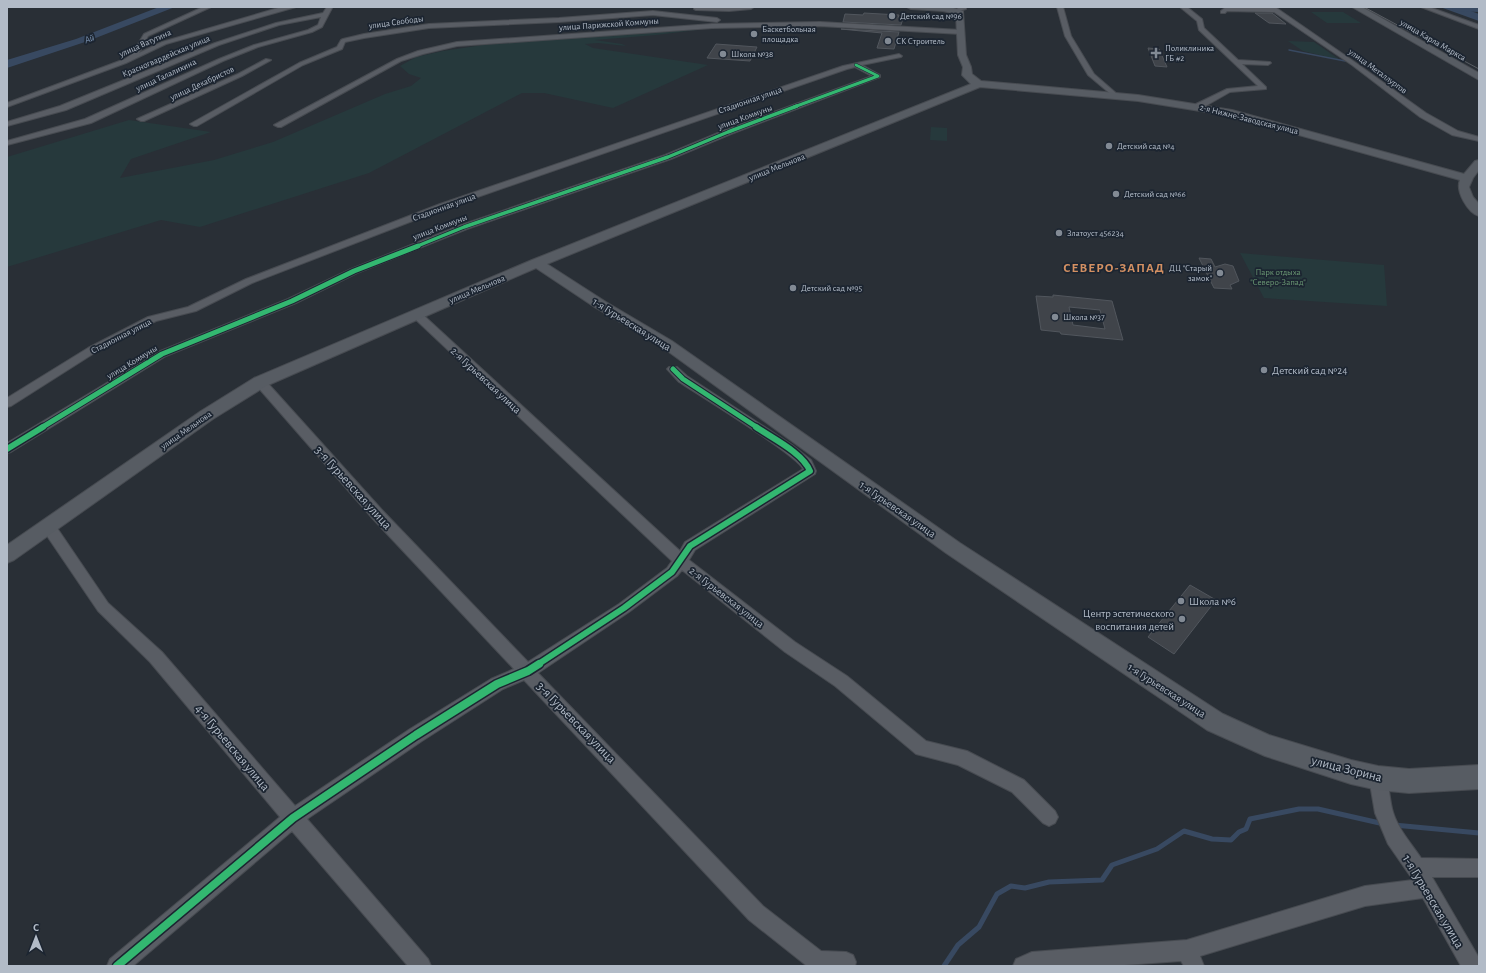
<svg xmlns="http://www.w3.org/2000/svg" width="1486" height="973" viewBox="0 0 1486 973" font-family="'Alegreya Sans',sans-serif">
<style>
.green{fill:#26393c}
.water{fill:#384961}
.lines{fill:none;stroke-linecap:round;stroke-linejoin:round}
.stream-far1{stroke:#384961;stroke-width:1.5}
.stream{stroke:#384961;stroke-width:5}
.river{fill:#384961;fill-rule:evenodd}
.building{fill:#40444a;stroke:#51565d;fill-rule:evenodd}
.minor-casing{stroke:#474b51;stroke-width:2}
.secondary-casing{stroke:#474b51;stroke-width:2}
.minor{fill:#595d64;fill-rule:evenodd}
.secondary{fill:#575c63;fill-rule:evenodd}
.tram{stroke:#575c62;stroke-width:1}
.cycleway-far4-casing{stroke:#1c2531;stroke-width:4}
.cycleway-far3-casing{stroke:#1c2531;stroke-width:5}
.cycleway-far2-casing{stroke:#1c2531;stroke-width:7}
.cycleway-far1-casing{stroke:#1c2531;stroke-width:9}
.cycleway-casing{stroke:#1c2531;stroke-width:11}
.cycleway-far4{stroke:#33b770;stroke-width:3}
.cycleway-far3{stroke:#33b770;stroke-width:3.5}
.cycleway-far2{stroke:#33b770;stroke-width:5}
.cycleway-far1{stroke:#33b770;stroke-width:6}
.cycleway{stroke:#33b770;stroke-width:8}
.poi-dot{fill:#828a94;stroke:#1c2531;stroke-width:1.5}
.labels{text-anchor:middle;stroke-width:3.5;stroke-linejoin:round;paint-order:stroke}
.far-poi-label{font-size:9px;fill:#b2bbc7;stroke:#1c2531;text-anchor:start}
.far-street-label{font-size:9px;fill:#b2bbc7;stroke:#1c2531}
.far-park-label{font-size:9px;fill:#6a9873;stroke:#1c2531}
.far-water-label{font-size:10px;font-style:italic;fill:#7b92af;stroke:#1c2531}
.street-label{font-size:11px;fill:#b2bbc7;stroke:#1c2531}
.poi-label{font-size:11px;fill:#b2bbc7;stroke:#1c2531;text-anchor:start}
.far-district-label{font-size:13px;font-weight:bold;letter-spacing:1px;fill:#d39062;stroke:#1c2531}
.near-street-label{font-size:13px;fill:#b2bbc7;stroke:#1c2531}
</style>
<rect width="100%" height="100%" fill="#292f36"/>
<path class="green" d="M1311 12H1343L1361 23H1327Z
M697 30 656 35 595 40 622 44 626 46 598 43 585 44 593 48 708 65 613 108 544 93H522L369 173 200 227 161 220 7 267V157L129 120 211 132 131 159 120 178 214 160 273 142 385 94 411 86 421 78 409 74 400 66 416 57 443 51 483 45 665 31Z
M1288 41 1314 42 1340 60 1303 51Z
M931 127 947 128V141L930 140Z
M1240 253 1384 265 1387 306 1264 298Z"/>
<path class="water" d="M159 7H175L88 41 7 68V60L76 39Z
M1440 7H1460L1479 14V21Z"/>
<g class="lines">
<path class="stream-far1" d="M1289 50 1345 61"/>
<path class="stream" d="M1394 825 1479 833
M944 966 958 945 979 927 997 894 1011 886 1025 888 1049 882 1102 880 1112 865 1157 849 1184 831 1212 839 1231 840 1239 832 1246 829 1250 819 1299 809H1318L1384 824"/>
<path class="river" d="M1452 7H1479V12L1456 11 1453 10Z"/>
</g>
<path class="building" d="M864 13 899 15 898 18H903L901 25 843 22 845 14 863 15Z
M1255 13H1272L1286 24 1269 23Z
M841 29 899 32 894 49 877 48 882 33Z
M716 44 757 47 750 61 707 58Z
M1148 48 1159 49 1167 67 1155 66Z
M1199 258 1211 259 1215 267 1225 264 1233 266 1239 281 1230 285 1232 289 1214 288Z
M1053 295 1112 301 1123 340 1061 334 1060 332 1041 330 1036 296 1053 297ZM1069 307 1100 310 1105 329 1073 325Z
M1190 585 1216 600 1174 654 1148 637Z"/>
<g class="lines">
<g class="minor-casing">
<path id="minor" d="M203 7H211L148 36 139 53 162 42 278 8 296 7 166 44 126 63 7 107V103L125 59 132 54 144 34Z
M327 7 332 8 322 27 312 32 258 47 223 61 91 123 7 145V141L85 119 219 59 254 45 308 30 318 25 321 17 279 25 219 45 66 110 7 126V122L60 106 215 43 276 23 323 13Z
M694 7H754L751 9 729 11 696 10 694 9Z
M960 7H966V9L955 12V10Z
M1057 7H1063L1071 36 1094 74 1117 94V96H1113L1088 75 1065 36Z
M1180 7H1187L1202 19 1204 28 1238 60 1270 62 1271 63 1268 65 1242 64 1266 87V89L1230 92 1202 108H1196V104L1227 89 1258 86 1199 30 1197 21Z
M1226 7H1275L1356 63 1426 113 1458 131 1479 137V141L1452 135 1420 117 1352 65 1274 12 1227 11 1225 13H1221V11Z
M1421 7H1429L1479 25V29Z
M653 11 717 18 720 20 717 22 653 15 559 22 429 28 364 38 345 42 342 49 303 65 197 126H194L190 124 299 63 337 47 341 40 343 39 364 34 429 24 559 18Z
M820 22 961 30 964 32 961 34 820 26 712 28 457 46 423 54 401 61 281 127H278L274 125 397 59 418 51 457 42 712 24Z
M899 54 902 56 901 57 862 65 880 75V77L731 134 671 159 467 229 357 273 296 303 166 356 11 452 7 453V443L158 352 288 299 351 269 461 225 665 155 725 130 872 76 855 67 847 69 446 208 252 283 196 311 156 321 96 352 11 406 7 407V398L88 348 148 317 188 307 246 279 440 204 843 66Z
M266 59 271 60 242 76 144 121H141L137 119 238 74Z
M417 312 421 313 680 551 685 542 803 469C798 456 698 394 679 382L667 369 669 367H677L687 376 792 445 811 460 816 471 815 474 695 550 689 560 795 642 847 676 926 741 967 751 1024 780 1055 811 1058 817 1055 823 1049 826 1043 823 1012 792 958 765 916 754 835 686 785 652 682 570 677 576 629 612 538 673 763 906 821 951 846 952 853 955 856 962 855 966H807L749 920 524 680 503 689 422 741 307 819 428 959 431 966H408L292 831 133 966H107L110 959 280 817 150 662 98 611 43 530 41 526 43 522 48 521 53 522 108 603 162 652 295 806 410 729 491 679 514 669 373 519 256 385 254 382 256 379H264L383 511 528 662 619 604 667 568 672 561 413 317 412 315Z
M1378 770 1384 772C1390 785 1389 799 1393 812 1398 829 1411 843 1421 858L1479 859V877H1432L1479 958V966H1461L1423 898 1365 906 1200 956 1204 966H1184L1181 961 1111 966H1013L1016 959 1032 952 1187 940 1365 886 1413 880 1388 844 1375 813 1369 778 1372 772Z"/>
</g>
<g class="secondary-casing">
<path id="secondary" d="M907 7H950L963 11 966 55 971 67 972 74 981 81 1138 95 1232 110 1464 174 1475 161 1479 160V170L1473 178 1469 187 1473 197 1479 204V216C1468 213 1455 191 1460 180L1231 116 1138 101 980 87 547 264 606 302 672 341 960 543 1223 714 1269 735 1351 760 1378 766 1409 769 1479 765V789L1409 793 1378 790 1351 784 1265 756 1207 730 946 553 662 347 596 308 536 268 266 386 213 419 14 560 7 563V545L201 411 254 378 532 260 971 84 962 75 963 67 958 55 956 14 943 11 911 9Z
M1352 7H1362L1479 73V80Z"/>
</g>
<use href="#minor" class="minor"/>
<use href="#secondary" class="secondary"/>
<path class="tram" d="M1364 7 1479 69"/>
<g class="cycleway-far4-casing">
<path id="cycleway-far4" d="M794 107 878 76 856 65"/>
</g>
<g class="cycleway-far3-casing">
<path id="cycleway-far3" d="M415 247 464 227 668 157 728 132 797 106"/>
</g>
<g class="cycleway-far2-casing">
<path id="cycleway-far2" d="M673 369 683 379 758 428
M41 428 162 354 292 301 354 271 418 246"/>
</g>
<g class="cycleway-far1-casing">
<path id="cycleway-far1" d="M7 449 43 427
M537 665 624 608 672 572 690 546 810 471C803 453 772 438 756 427"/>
</g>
<g class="cycleway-casing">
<path id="cycleway" d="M117 966 293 818 416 735 497 684 528 671 539 664"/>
</g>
<use href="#cycleway-far4" class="cycleway-far4"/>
<use href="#cycleway-far3" class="cycleway-far3"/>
<use href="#cycleway-far2" class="cycleway-far2"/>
<use href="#cycleway-far1" class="cycleway-far1"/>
<use href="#cycleway" class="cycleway"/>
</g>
<g class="poi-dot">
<circle cx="892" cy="16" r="4"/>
<circle cx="754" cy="34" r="4"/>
<circle cx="888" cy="41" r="4"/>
<path d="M1154 47h4v4h4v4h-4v4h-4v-4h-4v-4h4z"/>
<circle cx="723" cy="54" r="4"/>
<circle cx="1109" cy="146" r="4"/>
<circle cx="1116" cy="194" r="4"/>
<circle cx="1059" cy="233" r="4"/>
<circle cx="1220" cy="273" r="4"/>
<circle cx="793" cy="288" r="4"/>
<circle cx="1055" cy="317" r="4"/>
<circle cx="1264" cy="370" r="4"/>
<circle cx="1181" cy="601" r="4"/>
<circle cx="1182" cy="619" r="4"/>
</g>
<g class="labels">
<g class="far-poi-label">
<text x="900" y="19">Детский сад №96</text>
<text x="762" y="32">Баскетбольная<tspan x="762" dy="10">площадка</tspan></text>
<text x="896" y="44">СК Строитель</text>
<text x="1165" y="51">Поликлиника<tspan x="1165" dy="10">ГБ #2</tspan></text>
<text x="731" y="57">Школа №38</text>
<text x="1117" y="149">Детский сад №4</text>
<text x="1124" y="197">Детский сад №66</text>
<text x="1067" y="236">Златоуст 456234</text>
<text x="1212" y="271" text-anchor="end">ДЦ "Старый<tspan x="1212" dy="10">замок"</tspan></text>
<text x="801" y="291">Детский сад №95</text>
<text x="1063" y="320">Школа №37</text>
</g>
<g class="far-street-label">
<text transform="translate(396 22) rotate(-8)" y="3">улица Свободы</text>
<text transform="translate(609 24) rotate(-4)" y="3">улица Парижской Коммуны</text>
<text transform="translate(1433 40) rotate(30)" y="3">улица Карла Маркса</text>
<text transform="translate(145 43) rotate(-24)" y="3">улица Ватутина</text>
<text transform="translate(166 56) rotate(-23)" y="3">Красногвардейская улица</text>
<text transform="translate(1378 71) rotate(36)" y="3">улица Металлургов</text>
<text transform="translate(166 75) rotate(-25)" y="3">улица Талалихина</text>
<text transform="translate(202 83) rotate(-25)" y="3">улица Декабристов</text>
<text transform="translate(750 100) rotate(-19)" y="3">Стадионная улица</text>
<text transform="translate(745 117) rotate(-20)" y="3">улица Коммуны</text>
<text transform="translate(1249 119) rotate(14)" y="3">2-я Нижне-Заводская улица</text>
<text transform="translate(777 167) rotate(-22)" y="3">улица Мельнова</text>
<text transform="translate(444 207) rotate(-20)" y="3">Стадионная улица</text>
<text transform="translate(440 227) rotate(-21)" y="3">улица Коммуны</text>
<text transform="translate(477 289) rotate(-23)" y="3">улица Мельнова</text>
<text transform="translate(121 336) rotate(-27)" y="3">Стадионная улица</text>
<text transform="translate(132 362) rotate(-31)" y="3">улица Коммуны</text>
<text transform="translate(186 430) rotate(-35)" y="3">улица Мельнова</text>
</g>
<g class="far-park-label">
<text x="1278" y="275">Парк отдыха<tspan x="1278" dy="10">"Северо-Запад"</tspan></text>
</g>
<g class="far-water-label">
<text transform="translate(89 38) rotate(-20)" y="4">Ай</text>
</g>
<g class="street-label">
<text transform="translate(632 324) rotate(32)" y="4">1-я Гурьевская улица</text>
<text transform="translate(486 380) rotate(43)" y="4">2-я Гурьевская улица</text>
<text transform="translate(898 509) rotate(35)" y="4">1-я Гурьевская улица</text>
<text transform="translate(727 597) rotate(38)" y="4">2-я Гурьевская улица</text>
<text transform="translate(1167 690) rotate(33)" y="4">1-я Гурьевская улица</text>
</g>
<g class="poi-label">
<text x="1272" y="374">Детский сад №24</text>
<text x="1189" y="605">Школа №6</text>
<text x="1174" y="617" text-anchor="end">Центр эстетического<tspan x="1174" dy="13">воспитания детей</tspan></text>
</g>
<g class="far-district-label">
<text x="1114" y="272">СЕВЕРО-ЗАПАД</text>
</g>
<g class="near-street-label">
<text transform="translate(354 487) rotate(48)" y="5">3-я Гурьевская улица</text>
<text transform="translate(577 722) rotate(46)" y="5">3-я Гурьевская улица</text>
<text transform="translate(233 747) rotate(50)" y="5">4-я Гурьевская улица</text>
<text transform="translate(1347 768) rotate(14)" y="5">улица Зорина</text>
<text transform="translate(1434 901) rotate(59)" y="5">1-я Гурьевская улица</text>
</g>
</g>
<rect width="1486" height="973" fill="none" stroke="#b2bbc7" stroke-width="16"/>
<g transform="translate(36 937)" stroke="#1c2531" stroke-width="3" paint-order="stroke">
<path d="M0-3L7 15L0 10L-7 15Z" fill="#b2bbc7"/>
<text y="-6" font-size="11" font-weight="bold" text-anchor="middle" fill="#b2bbc7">С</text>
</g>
</svg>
